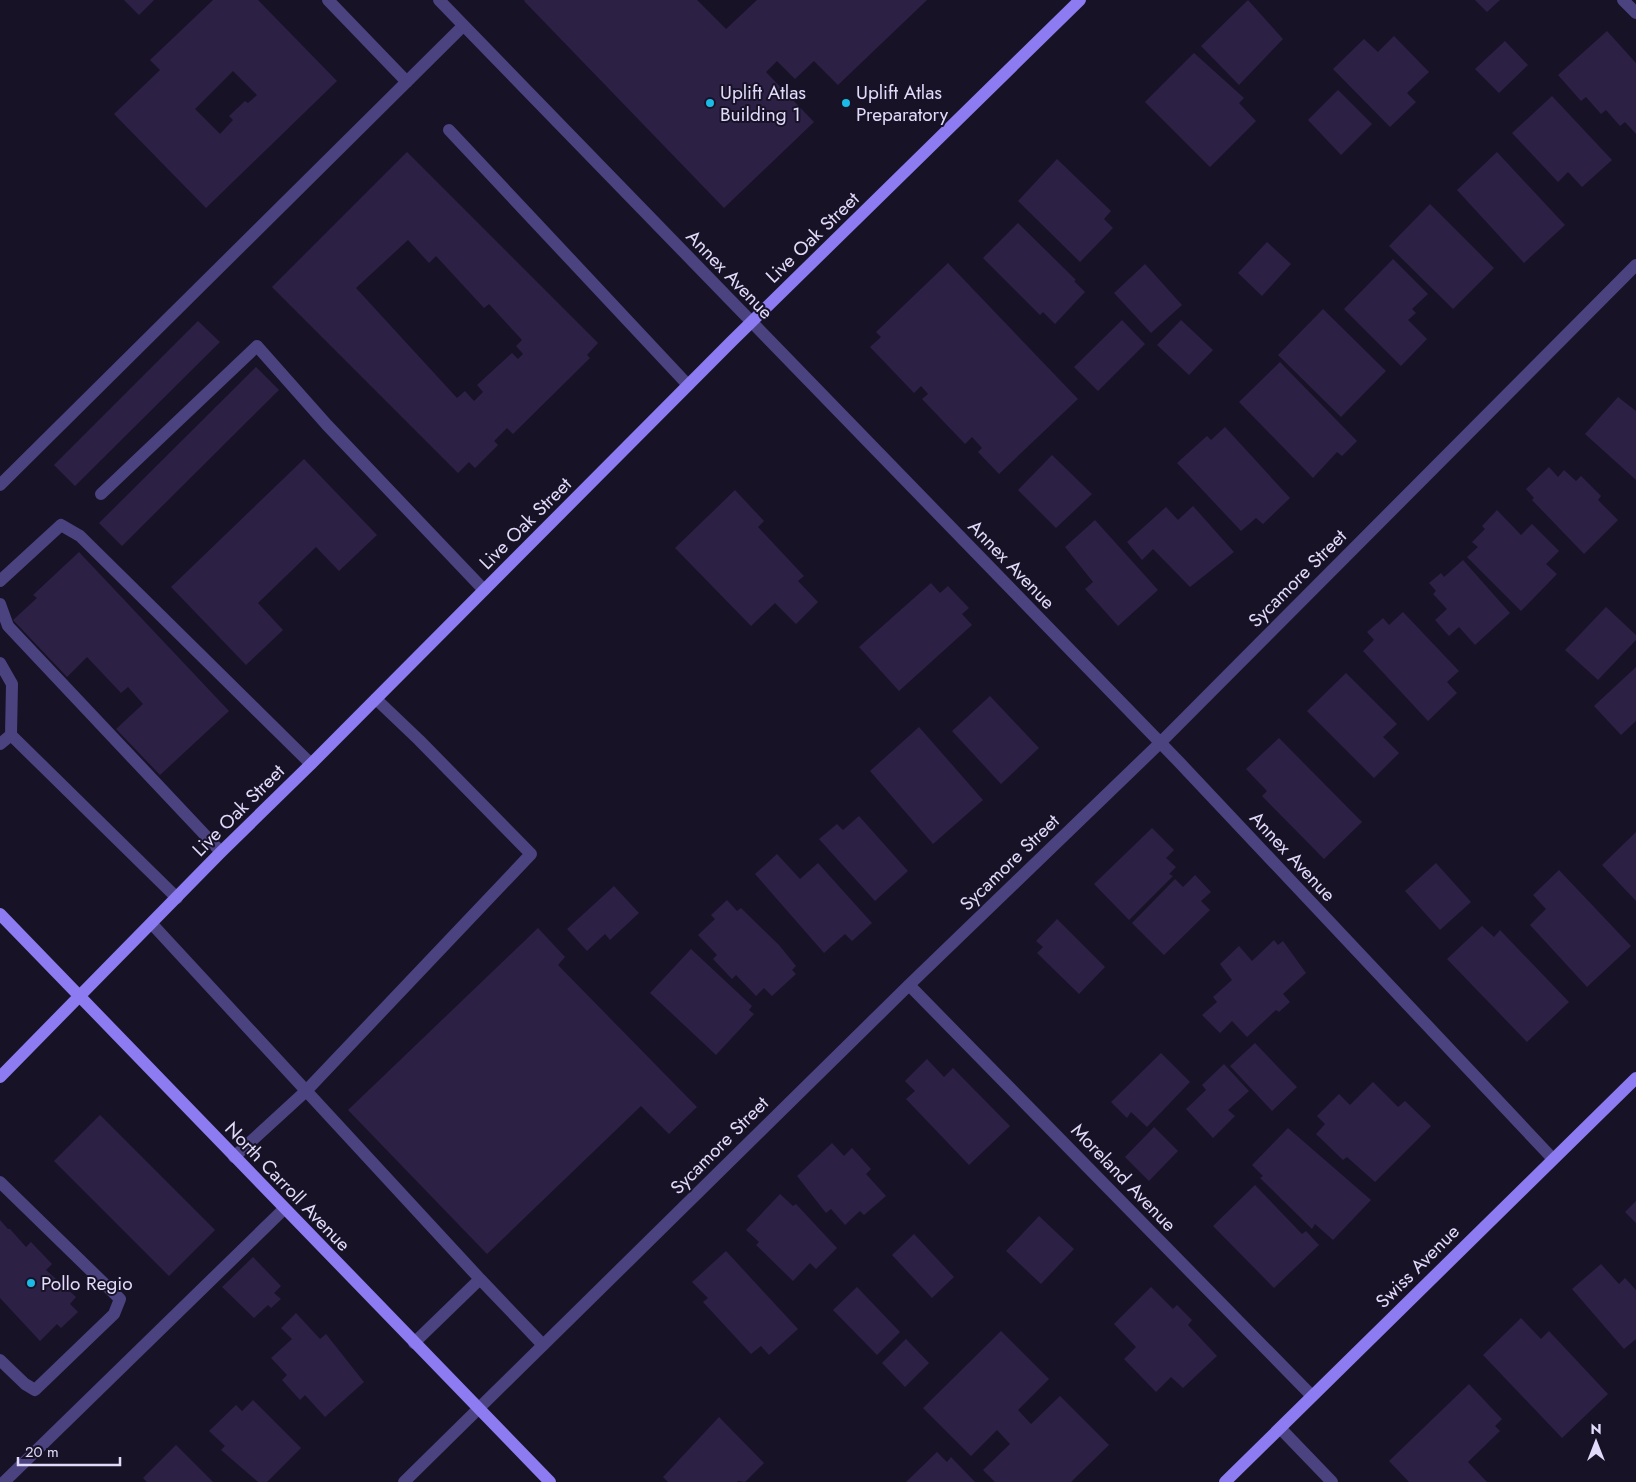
<svg xmlns="http://www.w3.org/2000/svg" width="1636" height="1482" viewBox="0 0 1636 1482" font-family="Jost,sans-serif">
<style>
.building{fill:#2c2045;fill-rule:evenodd}
.lines{fill:none;stroke-linecap:round;stroke-linejoin:round}
.lane{stroke:#4b4280;stroke-width:12}
.street{stroke:#4b4280;stroke-width:12}
.secondary{stroke:#8c7bf1;stroke-width:12}
.poi-dot{fill:#1abbe7;stroke:#181226;stroke-width:2}
.labels{text-anchor:middle;stroke-width:4;stroke-linejoin:round;paint-order:stroke}
.poi-label{font-size:19px;fill:#e2dafb;stroke:#181226;text-anchor:start}
.street-label{font-size:19px;fill:#e2dafb;stroke:#181226}
</style>
<rect width="100%" height="100%" fill="#181226"/>
<path class="building" d="M124 0H154L139 15Z
M213 0H258L337 81 206 208 114 114 160 70 150 60ZM233 71 257 95 248 103 245 101 229 116 233 120 220 134 195 109Z
M525 0H697L726 29 757 0H927L838 85 814 61 795 79 777 61 766 72 814 122 724 208 524 1Z
M1248 0 1283 39 1239 85 1201 46Z
M1475 0H1500L1487 12Z
M1607 31 1636 63V134L1625 122 1620 126 1606 110 1601 114 1586 97 1581 101 1558 75Z
M1394 36 1429 72 1407 93 1416 102 1390 127 1333 69 1364 39 1378 52Z
M1505 41 1528 65 1499 93 1475 69Z
M1194 53 1244 98 1239 103 1256 121 1210 167 1145 102Z
M1338 90 1372 124 1341 155 1308 120Z
M1552 96 1612 160 1582 187 1568 172 1558 182 1512 133Z
M407 152 598 343 587 355 590 358 513 434 507 428 494 441 498 445 475 468 469 462 458 473 272 287ZM408 240 429 263 436 256 484 308 489 304 522 340 516 346 523 354 518 359 512 353 477 385 483 392 474 401 465 391 457 398 356 288Z
M1497 152 1565 225 1524 263 1457 190Z
M1057 159 1111 211 1104 219 1113 228 1080 262 1018 201Z
M1430 204 1494 268 1453 309 1389 246Z
M1018 223 1076 280 1074 281 1085 292 1055 324 1043 312 1040 315 983 258Z
M1267 242 1291 264 1262 296 1238 273Z
M1393 259 1428 294 1412 309 1416 313 1408 320 1427 339 1401 366 1344 309Z
M948 263 1078 399 999 474 978 452 982 448 972 437 965 444 922 399 928 394 921 386 914 393 870 347 881 337 876 332Z
M1145 264 1182 305 1151 333 1114 293Z
M1323 309 1386 371 1341 417 1278 355Z
M1122 320 1145 344 1098 391 1074 367Z
M1181 320 1213 350 1189 375 1157 345Z
M198 321 220 342 75 486 54 465Z
M1280 362 1357 441 1342 456 1337 452 1313 478 1239 402Z
M256 367 279 390 122 546 99 523Z
M1618 397 1636 411V480L1585 434Z
M1225 427 1290 498 1263 524 1256 518 1241 531 1177 463 1207 436 1211 440Z
M1052 455 1092 494 1056 528 1018 490Z
M304 459 377 535 339 571 316 547 258 603 283 630 246 665 171 587Z
M1549 467 1558 477 1564 470 1576 481 1581 476 1601 496 1598 500 1618 520 1584 554 1532 500 1534 498 1526 489Z
M735 490 764 521 758 527 804 576 798 581 818 602 796 624 775 603 751 626 675 548Z
M1193 506 1234 552 1190 587 1153 549 1142 560 1127 542 1166 507 1178 520Z
M1497 510 1521 535 1532 524 1559 551 1546 564 1557 574 1521 611 1467 557 1478 547 1472 542 1485 529 1482 526Z
M1095 520 1158 590 1118 626 1085 589 1093 582 1065 547Z
M79 552 229 711 160 775 116 729 143 704 128 687 121 693 87 657 67 677 13 620 37 598 33 595Z
M1463 560 1510 613 1475 645 1459 627 1449 636 1435 620 1447 609 1433 594 1436 591 1429 583 1441 573 1444 577Z
M931 583 940 593 948 586 969 608 962 614 972 625 899 691 859 647Z
M1606 607 1636 635V640L1598 680 1565 650Z
M1403 612 1459 671 1447 682 1457 693 1428 721 1363 651 1374 640 1367 632 1383 618 1389 625Z
M1636 667V721L1621 735 1594 706Z
M1346 673 1397 724 1383 737 1399 753 1374 778 1307 711Z
M990 696 1039 748 1001 784 952 731Z
M919 727 983 800 933 844 870 771Z
M1279 738 1362 822 1324 859 1262 796 1267 791 1246 769Z
M859 816 908 871 875 901 819 839 837 824 843 830Z
M1152 828 1174 850 1166 858 1176 867 1169 874 1173 876 1129 920 1094 884Z
M1636 832V901L1602 865Z
M777 854 800 879 818 863 872 923 852 941 845 934 824 953 755 874Z
M1436 863 1471 902 1440 930 1405 891Z
M1559 870 1631 946 1587 987 1530 925 1546 909 1533 895Z
M1195 875 1211 892 1201 901 1210 910 1164 955 1132 923 1175 879 1183 887Z
M614 886 639 913 610 940 605 934 587 951 567 929Z
M727 900 737 911 741 908 779 945 796 966 792 970 796 974 772 996 764 988 756 996 736 975 732 979 713 959 717 955 698 935 715 919 711 915Z
M1057 919 1105 967 1079 994 1037 953 1043 947 1036 941Z
M1482 926 1494 937 1500 930 1569 1002 1527 1042 1447 959Z
M538 928 565 957 558 965 697 1107 669 1134 641 1106 487 1254 348 1110Z
M1274 940 1278 945 1283 941 1306 973 1283 994 1290 1002 1279 1012 1276 1010 1247 1037 1232 1021 1220 1033 1202 1015 1217 1002 1213 997 1232 980 1220 964 1239 946 1252 961Z
M691 949 752 1006 749 1010 754 1014 716 1055 650 993Z
M1255 1043 1297 1087 1272 1111 1230 1066Z
M1161 1053 1190 1082 1147 1127 1131 1112 1127 1118 1111 1102Z
M927 1059 944 1077 953 1068 1010 1126 969 1165 906 1099 915 1091 905 1081Z
M1224 1064 1249 1091 1228 1110 1235 1116 1213 1138 1186 1109 1206 1090 1202 1085Z
M1373 1082 1398 1107 1405 1101 1431 1126 1375 1182 1347 1157 1343 1160 1316 1134 1325 1124 1317 1116 1339 1094 1350 1105Z
M100 1115 215 1230 169 1276 54 1161Z
M1154 1127 1178 1151 1149 1181 1125 1157Z
M1288 1128 1371 1200 1333 1240 1315 1224 1312 1229 1260 1178 1263 1176 1252 1165Z
M832 1143 844 1156 852 1148 871 1169 866 1174 886 1196 864 1215 860 1211 845 1225 831 1209 826 1213 797 1176Z
M1255 1185 1302 1234 1306 1231 1319 1245 1274 1288 1213 1226Z
M780 1194 793 1206 796 1204 837 1248 816 1269 810 1263 793 1281 756 1245 759 1242 746 1230Z
M1636 1201V1223L1625 1212Z
M1039 1216 1074 1249 1041 1284 1006 1251Z
M0 1220 8 1229H10L26 1247 31 1242 52 1264 46 1270 76 1297 70 1304 78 1312 61 1328 57 1324 40 1341 0 1298Z
M914 1234 954 1277 932 1298 892 1255Z
M726 1251 798 1329 769 1355 761 1346 751 1354 703 1302 708 1298 692 1282Z
M253 1257 281 1286 274 1293 281 1299 271 1308 268 1305 254 1318 222 1287Z
M1601 1264 1619 1284 1625 1278 1636 1290V1339L1624 1349 1572 1289Z
M857 1287 900 1332 877 1355 833 1310Z
M1151 1287 1173 1309 1177 1305 1192 1320 1188 1325 1217 1356 1183 1388 1171 1377 1156 1392 1124 1359 1136 1347 1114 1324Z
M296 1313 320 1339 326 1334 364 1382 325 1417 305 1395 300 1400 282 1380 287 1375 271 1358 292 1339 281 1328Z
M1521 1318 1541 1339 1549 1331 1608 1394 1562 1438 1483 1355Z
M1001 1331 1049 1379 1018 1410 1031 1424 1060 1396 1109 1445 1071 1482H995L983 1470 1010 1444 997 1430 971 1456 923 1408Z
M906 1339 929 1363 905 1387 882 1363Z
M1469 1384 1502 1419 1495 1426 1500 1431 1468 1462 1487 1482H1409L1389 1461Z
M253 1400 301 1448 267 1482H258L221 1450 225 1446 209 1431 236 1405 242 1411Z
M719 1417 764 1463 745 1482 738 1481 737 1482H668L663 1477Z
M176 1445 213 1482H147L143 1478Z
M937 1452 947 1462 951 1457 975 1482H906Z"/>
<g class="lines">
<path class="lane" d="M328 0 407 82
M449 130 688 385
M0 485 463 26
M101 494 257 346 327 425 484 590
M0 581 61 525 80 536 311 764
M0 604 8 626 221 852
M0 663 12 684 11 735
M0 744 11 735 177 898
M152 924 480 1279 414 1343
M234 1157 306 1091 531 854 419 740 376 699
M0 1182 120 1299 114 1314 35 1390 25 1384 0 1360
M480 1279 543 1345
M4 1482 284 1209"/>
<path class="street" d="M439 0 1180 763 1553 1159
M1623 0 1636 13
M909 985 1312 1396
M1280 1428 1332 1482
M404 1482 909 985 1160 743 1636 265"/>
<path class="secondary" d="M0 914 550 1482
M0 1077 221 852 311 764 731 342 1080 0
M1225 1482 1636 1078"/>
</g>
<g class="poi-dot">
<circle cx="710" cy="103" r="5"/>
<circle cx="846" cy="103" r="5"/>
<circle cx="31" cy="1283" r="5"/>
</g>
<g class="labels">
<g class="poi-label">
<text x="720" y="99">Uplift Atlas<tspan x="720" dy="22">Building 1</tspan></text>
<text x="856" y="99">Uplift Atlas<tspan x="856" dy="22">Preparatory</tspan></text>
<text x="41" y="1290">Pollo Regio</text>
</g>
<g class="street-label">
<text transform="translate(812 237) rotate(-44)" y="7">Live Oak Street</text>
<text transform="translate(730 274) rotate(46)" y="7">Annex Avenue</text>
<text transform="translate(525 523) rotate(-45)" y="7">Live Oak Street</text>
<text transform="translate(1012 564) rotate(46)" y="7">Annex Avenue</text>
<text transform="translate(1297 578) rotate(-45)" y="7">Sycamore Street</text>
<text transform="translate(238 810) rotate(-45)" y="7">Live Oak Street</text>
<text transform="translate(1293 856) rotate(47)" y="7">Annex Avenue</text>
<text transform="translate(1009 862) rotate(-44)" y="7">Sycamore Street</text>
<text transform="translate(719 1145) rotate(-45)" y="7">Sycamore Street</text>
<text transform="translate(1124 1177) rotate(46)" y="7">Moreland Avenue</text>
<text transform="translate(288 1186) rotate(46)" y="7">North Carroll Avenue</text>
<text transform="translate(1417 1266) rotate(-45)" y="7">Swiss Avenue</text>
</g>
</g>
<g transform="translate(1596 1442)" stroke="#181226" stroke-width="4" paint-order="stroke">
<path d="M0-4L9 19L0 12L-9 19Z" fill="#e2dafb"/>
<text y="-8" font-size="14" font-weight="bold" text-anchor="middle" fill="#e2dafb">N</text>
</g>
<path d="M18 1457v8h102v-8" fill="none" stroke="#e2dafb" stroke-width="2.5"/>
<text x="25" y="1457" font-size="15" fill="#e2dafb" stroke="#181226" stroke-width="4" paint-order="stroke">20 m</text>
</svg>
